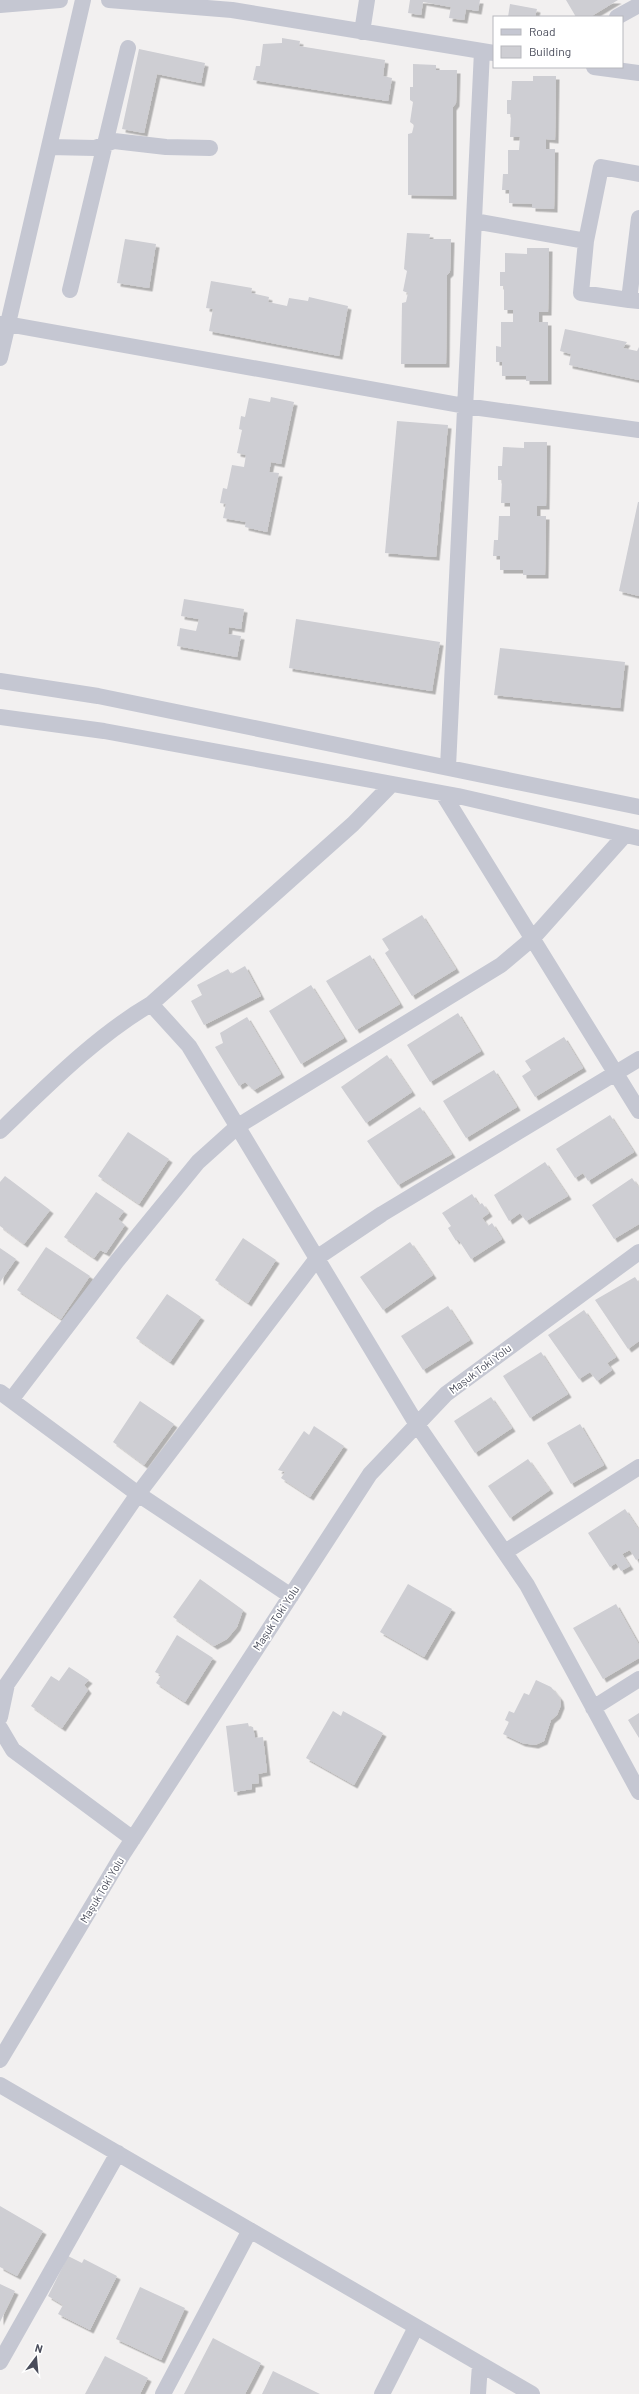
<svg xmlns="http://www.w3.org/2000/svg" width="639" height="2394" viewBox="0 0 639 2394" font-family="Barlow,sans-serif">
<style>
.building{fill:#ceced3;filter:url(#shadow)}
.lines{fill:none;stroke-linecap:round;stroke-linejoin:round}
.street{stroke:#c5c7d2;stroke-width:16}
.labels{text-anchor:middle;stroke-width:3.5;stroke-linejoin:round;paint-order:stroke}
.street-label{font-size:11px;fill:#4a4d5b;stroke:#fff}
</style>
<defs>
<filter id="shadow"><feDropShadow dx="3.5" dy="3.5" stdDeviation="0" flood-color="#0004"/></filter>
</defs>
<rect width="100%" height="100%" fill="#f2f0f0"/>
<path class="building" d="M410 0H480L478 11 466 9 464 20 449 18 451 7 423 2 421 15 408 13Z
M566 0H618L590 17H576Z
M510 4 537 9 535 17H508Z
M282 38 300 41 299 46 385 60 383 76 392 78 388 101 253 80 256 66H260L263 44 282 43Z
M139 49 205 63 201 83 157 74 144 133 122 129Z
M413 64 436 65V70H457L456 103 453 107V196L408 195V134L412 133 414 125 410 122 413 102 410 100V87H413Z
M533 76H556L555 140 546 139V149H555L554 209 532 208V204L509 203V190H502L503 174H508V150H519L520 137H510L511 114H507V100H511L512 81H533Z
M407 233 430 234 429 239H451L450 272 447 275 446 364H401L402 303 406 302 408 293 403 291 407 271 404 269Z
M125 239 156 244 149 288 117 283Z
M527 248H549L548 312H539V322H548V381H526V376H502V362H496V346L501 347V322H513V310H504V286H500V272H505V253L527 254Z
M211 281 252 288 251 293 269 297 268 302 287 306 289 298 308 301 309 297 348 306 339 356 209 331 213 309 206 308Z
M565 329 627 342 623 348 637 351 639 347V380L569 365 571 354 560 351Z
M271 397 294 402 281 464 271 462 269 472 279 473 267 532 245 527 246 522 223 518 226 504 220 503 223 488 227 489 232 465 244 467 246 455 237 453 242 430 239 429 241 416 245 417 249 398 270 402Z
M397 421 448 425 436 557 385 553Z
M524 442H547L546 506H537V516H546L545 575H523V570H500V556H493L494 540H498L499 516H510V503H501L502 480H498V466H502L503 447 524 448Z
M638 502H639V596L619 591Z
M184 599 244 609 241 629 229 627 228 634 241 636 237 657 177 646 180 628 196 631 199 619 181 616Z
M296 619 440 642 432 691 289 668Z
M500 648 625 662 620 708 494 695Z
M422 915 456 969 412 996 385 953 389 950 382 939Z
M370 955 400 1004 356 1030 326 981Z
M245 966 261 996 204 1025 191 1001 202 995 197 985 228 969 231 974Z
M311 985 344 1038 301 1064 269 1011Z
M458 1013 481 1051 430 1082 407 1045Z
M247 1017 281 1074 254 1090 245 1082 239 1086 215 1047 223 1043 220 1033Z
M564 1037 583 1068 535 1097 522 1076 531 1070 525 1061Z
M387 1055 412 1092 366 1123 341 1087Z
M494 1070 517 1107 466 1138 443 1101Z
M420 1107 452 1154 398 1185 367 1141Z
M610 1115 634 1152 588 1181 583 1173 575 1178 556 1149Z
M128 1132 169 1159 139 1204 98 1176Z
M545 1162 568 1196 526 1221 520 1213 509 1221 494 1195Z
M5 1176 50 1210 24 1244 0 1226V1182Z
M632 1178 639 1188V1224L614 1239 592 1205Z
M96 1192 124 1211 118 1219 125 1225 106 1253 100 1250 94 1258 64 1237Z
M472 1194 479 1205 482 1203 489 1213 482 1218 488 1226 492 1223 502 1239 471 1259 458 1239 456 1241 448 1228 451 1226 442 1213Z
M243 1238 276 1260 248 1303 215 1280Z
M410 1242 433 1275 383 1310 360 1277Z
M46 1247 90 1276 61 1319 17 1290Z
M0 1248 16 1259 0 1282Z
M635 1277 639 1283V1341L628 1349 595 1300Z
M167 1294 201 1317 170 1362 136 1338Z
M448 1306 470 1340 423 1370 401 1336Z
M584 1310 616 1357 607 1363 612 1370 597 1381 590 1372 579 1379 548 1335Z
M541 1352 568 1394 530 1418 503 1376Z
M491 1397 512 1428 475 1453 454 1421Z
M140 1401 174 1424 144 1465 113 1442Z
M580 1424 604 1465 571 1484 547 1443Z
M314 1426 344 1446 310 1497 281 1478 285 1472 278 1470 304 1431 309 1435Z
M528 1459 550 1490 510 1518 488 1486Z
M625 1509 639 1530V1558L636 1560 630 1550 622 1554 630 1566 621 1571 616 1563 610 1567 588 1533Z
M200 1579 243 1610 237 1627 227 1639 214 1646 173 1617Z
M408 1584 452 1609 424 1657 380 1632Z
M616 1604 639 1645V1658L603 1679 573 1628Z
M177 1635 213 1658 185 1702 156 1683 161 1675 155 1672Z
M69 1667 89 1680 84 1685 88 1690 62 1728 31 1706 51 1676 59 1681Z
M536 1680 551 1687 560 1698 561 1705 557 1715 551 1720 544 1741 535 1745 522 1743 503 1734 509 1722 505 1720 509 1711 514 1713 524 1693 529 1695Z
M333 1711 341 1716 343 1711 383 1733 354 1785 306 1758Z
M639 1713V1738L628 1720Z
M248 1723 249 1727H253L255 1738 263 1737 267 1772 258 1774 259 1783 252 1784V1789L234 1792 226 1726Z
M0 2206 43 2231 17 2276 0 2267Z
M68 2256 82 2263 84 2259 117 2276 90 2330 58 2314 63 2305 48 2296Z
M0 2284 15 2291 0 2322Z
M140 2287 185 2308 161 2360 116 2339Z
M213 2338 261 2363 245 2394H184Z
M105 2356 148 2378 140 2394H85Z
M273 2371 320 2394H262Z"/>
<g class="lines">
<path class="street" d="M109 0 232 10 494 53
M0 5 60 0
M617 17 639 5
M362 32 367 0
M594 67 639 73
M49 147 95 148 114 141 166 147 210 148
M639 218 629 300 639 301
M474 221 586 241
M70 290 128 48
M629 300 581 293 586 241 601 167 639 174
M0 324H7L465 406 639 430
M0 358 83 0
M0 681 98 696 639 807
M0 717 104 731 458 796 639 838
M448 767 482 51
M443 794 639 1111
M151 1004 189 1046 416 1423 527 1585 639 1792
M0 1131C46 1087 96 1036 151 1004L353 824 392 784
M0 1392 138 1494 291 1596
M11 1400 117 1261 198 1162 238 1126 501 965 533 938 625 835
M505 1552 639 1467
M593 1708 639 1679
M0 1717 7 1684 138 1494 318 1257 382 1214 639 1059
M0 1728 13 1750 133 1839
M0 2060 123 1854 370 1474 446 1394 639 1252
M0 2085 532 2394
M0 2362 118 2153
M163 2394 250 2230
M382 2394 416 2327
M478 2394 480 2364"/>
</g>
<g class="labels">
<g class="street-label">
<text transform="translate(480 1369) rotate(-37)" y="4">Maşuk Toki Yolu</text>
<text transform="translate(276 1618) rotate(-57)" y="4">Maşuk Toki Yolu</text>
<text transform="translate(102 1890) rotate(-59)" y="4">Maşuk Toki Yolu</text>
</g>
</g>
<rect x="493" y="16" width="130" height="52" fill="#ffffff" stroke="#b7b8bd"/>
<rect x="501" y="29" width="20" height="6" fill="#c5c7d2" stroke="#b7b8bd"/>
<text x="529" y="36" font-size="12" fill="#4a4d5b">Road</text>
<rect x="501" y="46" width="20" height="12" fill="#ceced3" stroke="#b7b8bd"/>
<text x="529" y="56" font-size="12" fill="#4a4d5b">Building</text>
<g transform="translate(36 2358) rotate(16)" stroke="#ffffff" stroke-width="3" paint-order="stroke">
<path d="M0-3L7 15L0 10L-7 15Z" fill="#4a4d5b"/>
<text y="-6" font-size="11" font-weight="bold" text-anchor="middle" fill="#4a4d5b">N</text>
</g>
</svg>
